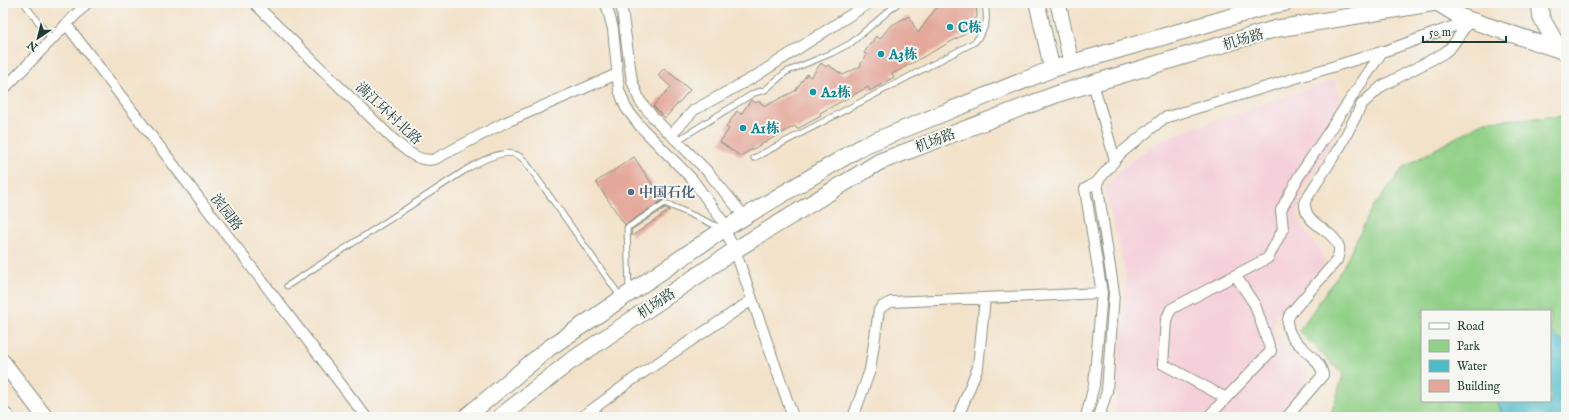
<svg xmlns="http://www.w3.org/2000/svg" width="1569" height="420" viewBox="0 0 1569 420" font-family="'IM FELL English','Noto Serif SC',serif">
<style>
.built{fill:#f5cfdb}
.green{fill:#91d087;stroke:#58865e}
.water{fill:#4dbac8;stroke:#367c7e}
.building{fill:#e4a89b}
.lines{fill:none;stroke-linecap:round;stroke-linejoin:round}
.service-casing{stroke:#89907f;stroke-width:7}
.minor-casing{stroke:#89907f;stroke-width:12}
.secondary-casing{stroke:#89907f;stroke-width:17}
.primary-casing{stroke:#89907f;stroke-width:18}
.service{stroke:#fff;stroke-width:5}
.minor{stroke:#fff;stroke-width:10}
.secondary{stroke:#fff;stroke-width:15}
.primary{stroke:#fff;stroke-width:16}
.culture-dot{fill:#0f9aa8;stroke:#f6f6f2;stroke-width:1.5}
.service-dot{fill:#5c6f8a;stroke:#f6f6f2;stroke-width:1.5}
.labels{text-anchor:middle;stroke-width:4;stroke-linejoin:round;paint-order:stroke}
.culture-label{font-size:14px;font-weight:bold;fill:#0d838f;stroke:#f6f6f2;text-anchor:start}
.street-label{font-size:14px;fill:#1f3d34;stroke:#f6f6f2}
.service-label{font-size:14px;font-weight:bold;fill:#4e5e75;stroke:#f6f6f2;text-anchor:start}
</style>
<rect width="100%" height="100%" fill="#f6f6f2"/>
<filter id="ink" filterUnits="userSpaceOnUse"><feTurbulence type="fractalNoise" baseFrequency=".025" numOctaves="2"/><feDisplacementMap in="SourceGraphic" scale="8" xChannelSelector="R" yChannelSelector="G"/><feConvolveMatrix kernelMatrix="1 2 1 2 8 2 1 2 1" color-interpolation-filters="sRGB"/></filter>
<filter id="wash" filterUnits="userSpaceOnUse"><feTurbulence type="fractalNoise" baseFrequency=".012" numOctaves="4" result="noise"/><feDisplacementMap in="SourceGraphic" scale="16" xChannelSelector="R" yChannelSelector="G"/><feGaussianBlur stdDeviation="0.9" result="paint"/><feColorMatrix in="noise" values="0 0 0 0 0 0 0 0 0 0 0 0 0 0 0 0 0 1.4 0 .05"/><feComposite in="paint" operator="in"/></filter>
<g filter="url(#wash)">
<rect width="100%" height="100%" fill="#f3e2ca"/>
<path class="built" d="M1335 80 1344 121 1303 189 1297 214 1304 230 1319 249 1326 263 1315 277 1276 315 1273 330 1308 378V384L1278 417H1115L1126 275 1118 239 1104 188 1120 170 1160 140Z"/>
<path class="green" d="M1566 116V345L1550 331V311H1422V401H1497L1501 411 1496 417H1330L1343 375 1299 331 1342 269 1372 209 1404 167 1485 121Z"/>
<path class="water" d="M1550 331 1566 345V417H1496L1501 411 1497 401H1550Z"/>
<g id="blocks">
<path class="building" d="M940 3H976L977 16 972 26 963 35 892 74 894 77 870 91 868 87 820 113 821 116 797 129 795 126 740 156 720 142 729 129 726 127 737 111 741 114 751 100 756 103 758 101 765 106 795 91 807 74 811 77 821 63 826 67 828 65 843 75 861 66V63L867 55 864 53 876 36 880 39 890 26 909 16 918 33Z
M664 68 690 90 665 118 653 106 671 87 658 75Z
M634 157 663 200 625 225 596 182Z
M665 208 670 210 632 236 631 230Z"/>
</g>
</g>
<g filter="url(#ink)">
<use href="#blocks" fill-opacity="0" stroke="#89907f" stroke-width="1"/>
<g class="lines">
<g class="service-casing">
<path id="service" d="M24 3 51 39
M678 140 754 93 765 90 786 72 832 53 851 43 898 3
M754 158 975 42C987 27 988 21 985 3
M287 286 464 171C477 163 504 147 519 156 524 159 527 164 530 168L620 296
M629 290 627 228 665 203 721 228"/>
</g>
<g class="minor-casing">
<path id="minor" d="M254 3 395 141C407 151 419 163 435 159L504 123 617 74
M606 3 613 29 619 90 626 108 640 126 692 179 727 227
M621 3 632 81 640 101 653 117 708 172 745 217
M66 24 366 417
M1093 83 1115 160
M3 90 87 3
M671 135 694 110 754 77 869 3
M1097 182 1114 293 1107 391 1099 417
M724 229 735 250 793 417
M1226 398 1271 351 1255 305 1235 275
M855 412 870 370 879 310 883 306 891 302 1102 293 1085 189 1097 182 1121 153 1164 118 1391 49 1471 20
M582 417 632 380 752 300
M958 417 978 367 985 298
M1086 417 1094 385 1102 293
M1208 417 1226 398 1163 364 1166 320 1171 309 1268 258 1283 229 1281 210 1299 176 1382 52
M1287 417 1323 375C1320 352 1277 341 1290 314L1337 260C1338 256 1340 251 1339 247 1332 227 1303 226 1305 201L1341 145 1362 104 1382 86 1444 53 1452 46 1470 20"/>
</g>
<g class="secondary-casing">
<path id="secondary" d="M1037 3 1052 69
M1058 3 1071 62
M3 362 45 417
M3 414 6 417"/>
</g>
<g class="primary-casing">
<path id="primary" d="M1438 3 1461 17 1566 52
M1540 3 1541 17 1559 49
M466 417 549 348 724 229 865 145 1052 69 1272 5 1284 3
M500 417 568 363 735 250 879 162 1060 93 1275 29 1433 3"/>
</g>
<use href="#service" class="service"/>
<use href="#minor" class="minor"/>
<use href="#secondary" class="secondary"/>
<use href="#primary" class="primary"/>
</g>
</g>
<g class="culture-dot">
<circle cx="950" cy="27" r="4"/>
<circle cx="881" cy="54" r="4"/>
<circle cx="813" cy="92" r="4"/>
<circle cx="743" cy="128" r="4"/>
</g>
<circle class="service-dot" cx="631" cy="192" r="4"/>
<g class="labels">
<g class="culture-label">
<text x="958" y="32">C栋</text>
<text x="889" y="59">A3栋</text>
<text x="821" y="97">A2栋</text>
<text x="751" y="133">A1栋</text>
</g>
<g class="street-label">
<text transform="translate(1243 39) rotate(-17)" y="5">机场路</text>
<text transform="translate(389 113) rotate(43)" y="5">满江环村北路</text>
<text transform="translate(935 140) rotate(-21)" y="5">机场路</text>
<text transform="translate(227 212) rotate(53)" y="5">滨园路</text>
<text transform="translate(656 303) rotate(-34)" y="5">机场路</text>
</g>
<g class="service-label">
<text x="639" y="197">中国石化</text>
</g>
</g>
<rect width="1569" height="420" fill="none" stroke="#f6f6f2" stroke-width="16"/>
<rect x="1421" y="310" width="130" height="92" fill="#f6f6f2" stroke="#a0aca6"/>
<rect x="1429" y="323" width="20" height="6" fill="#ffffff" stroke="#a0aca6"/>
<text x="1457" y="330" font-size="12" fill="#1f3d34">Road</text>
<rect x="1429" y="340" width="20" height="12" fill="#91d087" stroke="#a0aca6"/>
<text x="1457" y="350" font-size="12" fill="#1f3d34">Park</text>
<rect x="1429" y="360" width="20" height="12" fill="#4dbac8" stroke="#a0aca6"/>
<text x="1457" y="370" font-size="12" fill="#1f3d34">Water</text>
<rect x="1429" y="380" width="20" height="12" fill="#e4a89b" stroke="#a0aca6"/>
<text x="1457" y="390" font-size="12" fill="#1f3d34">Building</text>
<g transform="translate(38 38) rotate(215)" stroke="#f6f6f2" stroke-width="3" paint-order="stroke">
<path d="M0-3L7 15L0 10L-7 15Z" fill="#1f3d34"/>
<text y="-6" font-size="11" font-weight="bold" text-anchor="middle" fill="#1f3d34">N</text>
</g>
<path d="M1423 36v6h83v-6" fill="none" stroke="#1f3d34" stroke-width="2"/>
<text x="1429" y="36" font-size="12" fill="#1f3d34" stroke="#f6f6f2" stroke-width="3" paint-order="stroke">50 m</text>
</svg>
